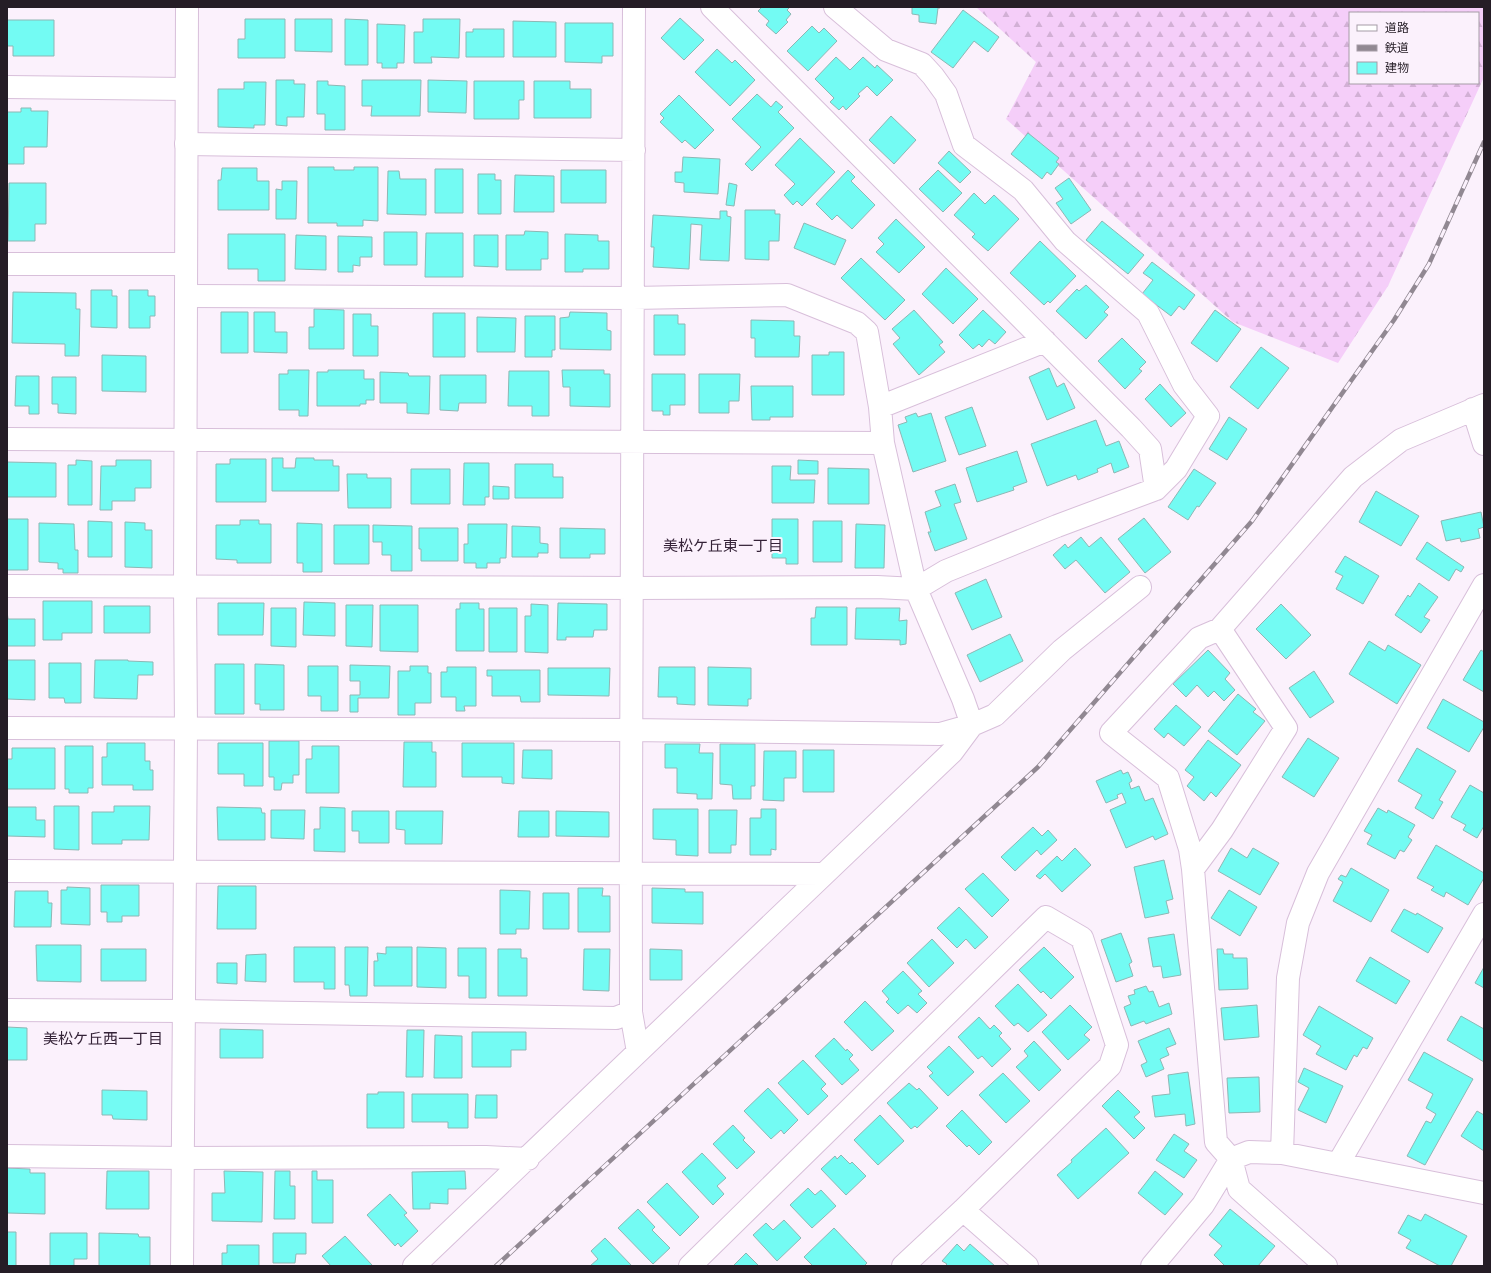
<svg xmlns="http://www.w3.org/2000/svg" width="1491" height="1273" viewBox="0 0 1491 1273" font-family="'Space Grotesk','Noto Sans JP',sans-serif">
<style>
.forest{fill:url(#forest-firs);fill-rule:evenodd}
.building{fill:#73fbf3;stroke:#8db7b4}
.lines{fill:none;stroke-linecap:round;stroke-linejoin:round}
.minor-casing{stroke:#d8bfda;stroke-width:24}
.tertiary-casing{stroke:#d8bfda;stroke-width:24}
.minor{stroke:#fff;stroke-width:22}
.tertiary{stroke:#fff;stroke-width:22}
.rail-casing{stroke:#918892;stroke-width:4.5}
.rail{stroke:#fbf1fc;stroke-width:3;stroke-dasharray:9;stroke-linecap:butt}
.labels{text-anchor:middle;stroke-width:4;stroke-linejoin:round;paint-order:stroke}
.neighbourhood-label{font-size:15px;fill:#342237;stroke:#fbf1fc}
</style>
<defs>
<pattern id="forest-firs" width="22" height="20" patternUnits="userSpaceOnUse"><rect width="22" height="20" fill="#f5cef9"/><path d="M5 1l3.5 6h-7zM16 11l3.5 6h-7z" fill="#d2b0d5"/></pattern>
</defs>
<rect width="100%" height="100%" fill="#fbf1fc"/>
<path class="forest" d="M976 7H1484V77L1388 286 1338 363 1233 322 1006 119 1036 62ZM1350 13H1478V83H1350Z"/>
<path class="building" d="M762 7H790L787 10 791 14 786 20 788 22 776 34 766 25 769 21 758 11Z
M912 7H940V8H938L936 24 919 22V15L912 14Z
M963 10 999 37 988 52 974 41 953 68 931 52Z
M680 18 704 40 684 60 661 38Z
M245 19H285V58H238V39H245Z
M295 19H332V52L295 51Z
M345 19 368 20V65H345Z
M423 19H460L459 58 431 57 432 63H414V32H423Z
M7 20H54V56H13V46H7Z
M513 21 556 22V57H513Z
M565 23H613V56H602V63L565 62Z
M377 24 405 25 404 63H397V68H382V63H377Z
M812 26 819 33 824 28 837 41 808 71 787 51Z
M473 29H504V57H466V32H473Z
M717 49 732 63 735 60 755 80 730 106 695 72Z
M836 57 850 70 863 57 875 68 877 65 893 80 877 96 867 86 858 94 860 96 846 110 843 106 839 110 830 102 834 98 815 79Z
M276 80H294V84H305L304 117H287V126L276 125Z
M362 80H421L420 116H371L372 106H362Z
M428 80 467 81 466 113 428 112Z
M317 81H328V85L345 86V130H325V114H317Z
M474 81H524V100H519V119H474Z
M534 81H570V89H591V118H534Z
M244 82H266L265 125H254V128L218 127V89H244Z
M757 94 771 107 776 101 783 107 778 112 794 128 752 171 745 164 761 147 732 119Z
M679 95 714 130 695 149 685 140 682 143 660 122 664 118 660 114Z
M21 108H31V111H48L47 147H24V164H7V112H21Z
M891 116 916 140 894 164 869 140Z
M1028 133 1059 158 1056 162 1059 164 1051 175 1047 172 1042 179 1011 154Z
M800 138 835 172 802 206 797 201 793 205 784 195 795 184 775 165Z
M949 151 971 172 960 183 938 163Z
M683 157 720 159 718 194 684 192V183L675 182V172H682Z
M308 167H334V170H354V167H378V221L363 220V226H337V223H308Z
M222 168H257V181H269V210H218V180H221Z
M435 169H463V213H435Z
M561 170H606V203H561Z
M848 170 855 177 851 181 875 205 852 229 837 215 832 220 816 204Z
M938 170 962 193 943 212 919 189Z
M388 171H399L400 179H426V215L387 214Z
M478 174H495V180H501V214H478Z
M515 175 554 176V212H514Z
M1069 178 1091 210 1071 224 1056 203 1063 199 1055 188Z
M282 181H297L296 219H276V189L282 190Z
M9 183H46V224H35V241H8Z
M729 183 737 185 734 206 726 205Z
M974 193 985 204 994 195 1019 219 988 251 972 237 975 234 954 215Z
M745 210H775V214H780L779 241H769V260L745 259Z
M720 211H727V216L731 217 729 261 700 260 702 225 691 224 689 269 653 267 654 247H651L653 215 720 219Z
M896 219 925 247 899 273 876 252 884 244 878 238Z
M1102 221 1144 255 1128 274 1086 240Z
M804 223 846 240 835 265 794 248Z
M525 231 548 232V259H541V270H506V235H524Z
M384 232H417V265H384Z
M426 233H463V277H425Z
M228 234H285V281H258V269H228Z
M565 234 598 235V241H609V269H583V272H565Z
M296 235 326 236V270L295 269Z
M474 235H498V267L474 266Z
M338 236 372 237V257H360V266L353 265V272H338Z
M1040 241 1076 276 1050 303 1048 301 1044 305 1010 273Z
M861 258 905 300 885 320 841 278Z
M1152 262 1195 295 1184 310 1179 306 1171 316 1142 294 1153 280 1143 273Z
M946 268 978 299 953 324 922 294Z
M1086 285 1109 307 1104 312 1108 315 1086 339 1056 311 1077 289 1079 291Z
M91 290H112V296H117V328L91 327Z
M129 290H148V296H155V316H150V328H129Z
M13 292 76 293V309H80L79 356H65V344L12 343Z
M314 309 344 310V349H309V327H314Z
M914 310 943 342 939 345 945 352 919 375 893 344 900 338 892 329Z
M983 310 1006 332 995 344 989 339 982 347 979 344 973 349 959 335Z
M1215 310 1241 329 1217 362 1191 343Z
M221 312H248V353H221Z
M254 312H275V332H287V353L254 352Z
M570 312 607 313V330L611 331V350L560 349V318L569 317Z
M433 313H465V357H433Z
M353 314H371V326H378V356H353Z
M654 315H678V324H685V355H654Z
M525 316H555V350H552V357H525Z
M477 317 516 318 515 352H477Z
M751 320 794 321V336H800L799 357H755V338H751Z
M1122 338 1146 362 1139 369 1142 371 1125 389 1098 361Z
M1261 347 1289 368 1258 409 1230 387Z
M829 352H844V395H812V355H829Z
M102 355 146 356V392L102 391Z
M1049 368 1057 387 1064 383 1075 408 1047 420 1029 377Z
M288 370H309L308 416H299V410H279V374H288Z
M328 370H364V379H374V400H366V404H360V406H317V372H328Z
M562 370H604V374H610V407L570 406V387H563Z
M509 371H549V416H532V406H508Z
M380 372 408 373 409 376H430L429 414 407 413V403H380Z
M652 374H685V405H670V415H663V411H652Z
M699 374H740L739 401H729V413H699Z
M440 375H486V403H459L458 411 440 410Z
M16 376H39V414H29V406H15Z
M52 377H76V414L58 413V404H52Z
M1160 384 1186 413 1171 427 1145 399Z
M751 386H793V417H770V420H752Z
M972 407 986 446 959 455 945 417Z
M916 413 918 417 931 413 946 461 913 472 898 425 907 422 905 417Z
M1229 417 1247 429 1227 460 1209 449Z
M1096 420 1106 446 1119 441 1129 467 1114 473 1111 463 1097 469 1098 472 1078 480 1076 475 1047 486 1031 444Z
M1017 451 1027 482 1013 487 1014 490 977 502 966 468Z
M272 458H283V468H295L296 458H314V460H333V466H339V491H272Z
M230 459H266V502H216V464H230Z
M76 460 92 461V505H68V465H76Z
M116 460H151V488H135V501H112V510H100L101 466H116Z
M798 460 818 461V474H798Z
M7 462 56 463V497H7Z
M464 463H489V497H485V505H463Z
M515 464H553V477H563V498H515Z
M772 466H791L790 480H815L814 503H772Z
M828 468 869 469V504H828Z
M411 469H450V504H411Z
M1194 469 1216 483 1199 507 1197 506 1188 520 1168 507Z
M347 474H367V478H391V508H348Z
M955 484 961 502 954 504 967 539 935 551 928 532H931L925 512 941 506 935 491Z
M493 486 509 487V499H493Z
M1376 491 1419 516 1401 546 1359 522Z
M1481 512 1484 527 1478 529 1480 538 1461 542 1460 538 1446 541 1441 521Z
M1144 518 1171 552 1145 573 1118 539Z
M7 519H28V570H7Z
M772 519H798V564H786V558H772Z
M240 520H259V524H271V563H237V560L216 559V525H240Z
M88 521 112 522V557H88Z
M813 521H842V562H813Z
M125 522 145 523V530H152V568L125 567Z
M39 523 74 524 75 550H78V573H63V569H58V563L39 562Z
M297 523 322 524V572H303V563H297Z
M468 524H507L506 558H500V563H487V568H476V563H464V544H468Z
M856 524 885 525 884 568H855Z
M334 525H369V564H334Z
M373 525 412 526V571H391V555H382V542H373Z
M512 526 540 527V543L548 544V553H538V557H512Z
M419 528H458V561H421V549H419Z
M560 528 605 529V554H590V558H560Z
M1081 537 1089 547 1101 537 1130 572 1105 593 1076 560 1065 569 1053 555 1065 544 1068 548Z
M1427 542 1464 567 1461 572 1456 569 1449 581 1416 559Z
M1345 556 1379 576 1363 604 1336 589 1343 576 1335 572Z
M986 579 1002 617 972 630 955 593Z
M1419 583 1438 597 1424 617 1430 620 1421 633 1395 615 1408 595 1410 597Z
M43 601H92V633H62V640H43Z
M304 602 335 603V636L303 635Z
M218 603H264L263 635H218Z
M460 603H479V609H484V651H456V609H460Z
M558 603 607 604V630H594L593 637H566V640H557Z
M531 604 548 605V653L525 652V616H531Z
M1281 604 1311 635 1286 659 1256 629Z
M346 605H373L372 647 346 646Z
M380 605H418V652L380 651Z
M104 606H150V633H104Z
M816 607H847V645H811V618H815Z
M271 608H296V647L271 646Z
M489 608H517V652H489Z
M856 608H900L899 621 907 620 906 644 900 645V640L855 639Z
M7 611 8 619H35V646H7Z
M1010 634 1023 661 980 682 967 655Z
M1369 641 1385 651 1388 645 1421 665 1397 704 1349 674Z
M1208 650 1230 673 1225 679 1235 690 1224 701 1214 691 1208 697 1197 685 1186 697 1173 684Z
M1481 650 1484 652V692L1463 680Z
M7 660H35V700L7 699Z
M95 660H128V661L153 662V675H138L137 699 94 698Z
M49 663H81V703H65L64 698H49Z
M215 664H244V714H215Z
M255 664 284 665V710H260V704H255Z
M350 665 390 666 389 698H358V712H350V695H360V681H350Z
M308 666H338V711H321V696H308Z
M410 666H428V673H431V703H415V715H398V671H410Z
M447 667H476V706H464L465 711H456V697H441V672H447Z
M659 667H695V705L677 704V697H658Z
M708 667 751 668V699H748V706L708 705Z
M548 668H610L609 696 548 695Z
M487 670H540V702H521L520 696H492V676H487Z
M1314 671 1334 702 1310 718 1289 688Z
M1238 694 1256 709 1253 712 1265 721 1237 755 1208 731Z
M1443 699 1484 722V727L1469 752 1427 728Z
M1176 705 1201 727 1184 746 1168 733 1164 738 1154 729Z
M1308 738 1339 758 1314 797 1282 777Z
M1208 740 1241 765 1216 797 1211 792 1204 801 1187 786 1194 777 1185 770Z
M269 741H299V775H293V783H282L281 790H274V777H269Z
M404 742H432V752H436V787H403Z
M107 743H145V761H150V770H153V790H133V785H102V757H107Z
M218 743H263V786H244V774H218Z
M462 743H514V784L502 783V777H462Z
M665 744H700L699 753H713L712 799H697V794L677 793V768H665Z
M720 744H755V786H751V799H733L732 785 720 784Z
M65 746H93V788H88V793H69V789H65Z
M312 746H339V793H306V759H312Z
M12 748H55V789H7V759H12Z
M1417 748 1456 771 1439 800 1443 802 1433 819 1415 808 1422 795 1398 781Z
M523 750H552V779L522 778Z
M803 750H834V792H803Z
M764 751H796V778H784V801L763 800Z
M1121 770 1123 774 1128 772 1132 781 1129 783 1131 789 1139 786 1145 801 1153 798 1168 834 1155 840 1153 836 1126 848 1110 810 1126 803 1122 793 1117 795 1118 798 1106 803 1096 781Z
M1470 785 1484 793V826L1477 838 1463 830 1466 825 1451 817Z
M54 806H79V850L54 849Z
M114 806H150L149 840H122V844H92V812H114Z
M7 807H36V820H45V837L7 836Z
M217 807 261 808 262 813H265V840H218Z
M320 807 345 808V852L314 851V829H320Z
M1378 808 1387 813 1388 810 1415 825 1408 837 1412 840 1404 852 1400 850 1395 859 1367 844 1372 835 1364 831Z
M653 809H698V856L676 855V840L653 839Z
M761 809H776V850L771 849V855H750V818H761Z
M271 810H305L304 839 271 838Z
M709 810H737L736 845H731V853H709Z
M352 811H389V843H359V831H352Z
M396 811H443L442 844H405V830L396 829Z
M519 811H549V837H518Z
M556 811 609 812V837L556 836Z
M1033 827 1042 836 1048 830 1057 840 1041 855 1037 850 1015 871 1001 857Z
M1436 845 1484 873V878L1468 905 1446 892 1444 897 1431 890 1434 887 1417 878Z
M1075 848 1091 865 1062 892 1045 874 1040 879 1036 876 1057 856 1062 861Z
M1231 848 1247 858 1253 848 1279 863 1260 895 1218 871Z
M1164 860 1173 899 1166 901 1169 913 1145 918 1134 867Z
M1351 868 1389 890 1371 922 1333 901 1343 882 1338 879 1341 875 1346 877Z
M983 873 1009 900 992 917 965 889Z
M101 885H139V916H122V922H107V912H101Z
M218 886H256V929H217Z
M67 887 90 888V925L61 924V890H67Z
M578 888H603L602 896H610V932H578Z
M652 888 685 889V892H703V924L652 923Z
M500 890 530 891 529 929H516V934H500Z
M1229 890 1257 907 1240 936 1211 918Z
M15 891H48V903H52L51 927H14Z
M543 893H569V929H543Z
M959 907 988 937 975 949 966 939 957 948 937 928Z
M1404 909 1416 915 1417 913 1443 928 1428 953 1391 931Z
M1121 933 1132 962 1129 964 1133 976 1116 982 1101 940Z
M1174 934 1181 975 1163 978 1161 966 1153 967 1148 938Z
M932 939 954 963 929 987 907 963Z
M36 945H81V982L37 981Z
M294 947H335V989H324V982H294Z
M345 947H368L367 996H350L349 985H345Z
M386 947H412V986H374V961H378L377 953 386 954Z
M417 947 446 948V988L417 987Z
M1044 947 1074 977 1051 999 1043 991 1041 993 1019 970Z
M458 948H486V998H469V976H458Z
M101 949H146V981H101Z
M498 949H521V958H527V996H498Z
M584 949H610L609 991 583 990Z
M650 949 682 950V980H650Z
M1217 949H1223L1224 954H1233V958H1247L1248 989 1219 990Z
M266 954V982L245 981 246 955Z
M1370 957 1410 981 1396 1004 1356 981Z
M217 963H237V984L217 983Z
M1484 967V988L1475 983Z
M903 971 922 991 918 994 927 1003 917 1013 908 1005 898 1014 886 1002 889 999 882 991Z
M1018 984 1047 1015 1028 1032 1018 1023 1014 1026 995 1006Z
M1146 986 1149 992 1153 991 1159 1007 1169 1003 1172 1014 1146 1024 1144 1021 1131 1026 1124 1007 1131 1004 1128 996 1135 994 1134 990Z
M865 1001 894 1031 872 1051 844 1022Z
M1070 1005 1092 1027 1084 1035 1090 1040 1068 1060 1042 1032Z
M1257 1005 1259 1037 1224 1040 1221 1008Z
M1319 1006 1373 1038 1367 1049 1363 1047 1357 1057 1354 1055 1346 1070 1316 1054 1321 1046 1303 1035Z
M1461 1016 1484 1029V1062L1447 1040Z
M979 1017 990 1029 994 1025 1002 1033 999 1036 1011 1049 992 1067 982 1056 978 1059 958 1037Z
M7 1027 27 1028V1060H7Z
M1169 1028 1176 1044 1166 1048 1169 1055 1160 1059 1164 1069 1146 1077 1141 1065 1147 1062 1138 1041Z
M220 1029 263 1030V1058H220Z
M407 1030H424L423 1077H406Z
M472 1032H526V1050H511V1067H472Z
M435 1035 462 1036V1078H434Z
M834 1038 846 1051 847 1049 853 1055 849 1059 859 1070 842 1085 815 1056Z
M1034 1041 1061 1070 1039 1091 1016 1067 1028 1056 1024 1051Z
M949 1046 974 1072 948 1096 929 1076 933 1073 927 1067Z
M1424 1052 1473 1079 1425 1165 1407 1156 1426 1121 1431 1123 1436 1114 1426 1108 1433 1094 1408 1080Z
M803 1060 826 1084 821 1089 828 1096 808 1115 778 1083Z
M1304 1068 1343 1086 1326 1123 1298 1110 1309 1088 1298 1082Z
M1188 1072 1195 1124 1186 1126 1185 1114 1155 1117 1152 1096 1170 1094 1168 1075Z
M1003 1073 1030 1101 1006 1123 979 1095Z
M1259 1077 1260 1112 1229 1113 1227 1078Z
M909 1083 917 1090 919 1088 938 1108 917 1128 915 1126 911 1129 887 1103Z
M768 1088 798 1120 784 1134 781 1130 771 1139 744 1111Z
M102 1090 147 1091V1120L113 1119 112 1115H102Z
M1118 1090 1140 1112 1134 1117 1145 1128 1134 1139 1102 1106Z
M378 1092H404V1128H367V1094H378Z
M412 1094H468V1128H448V1122H412Z
M476 1095H497V1118H475Z
M962 1110 992 1142 979 1155 969 1145 967 1147 946 1126Z
M1477 1111 1484 1115V1151L1461 1136Z
M880 1115 904 1141 878 1165 854 1140Z
M733 1125 745 1138 743 1140 755 1152 737 1169 713 1144Z
M1106 1128 1129 1153 1078 1199 1057 1175 1072 1162 1071 1160Z
M1174 1134 1189 1144 1184 1151 1197 1160 1184 1178 1156 1160Z
M702 1153 726 1178 717 1186 724 1194 713 1205 682 1172Z
M841 1155 850 1164 852 1162 866 1176 846 1195 821 1169 835 1156 837 1159Z
M7 1168 30 1169V1173H45V1214L7 1213Z
M107 1171H149V1209H106Z
M224 1171 263 1172 262 1222 212 1221V1193H225Z
M275 1171H290V1186H295V1219H274Z
M312 1171H317V1180H333V1223H312Z
M465 1171 466 1189H448V1204L430 1203V1209H413L412 1172Z
M1155 1171 1183 1194 1165 1215 1138 1193Z
M667 1183 699 1217 680 1236 647 1202Z
M808 1188 815 1195 821 1190 836 1206 812 1228 790 1205Z
M390 1194 407 1213 404 1215 418 1231 401 1247 398 1243 395 1246 367 1215Z
M638 1209 655 1227 652 1230 670 1248 653 1264 618 1228Z
M1230 1209 1275 1246 1258 1266H1225L1214 1255 1222 1246 1209 1235Z
M1425 1214 1467 1236 1451 1266H1440L1406 1248 1411 1240 1398 1233 1408 1215 1421 1221Z
M784 1220 801 1238 777 1261 753 1235 766 1223 773 1230Z
M834 1228 867 1263 864 1266H813L804 1257Z
M7 1232H16V1266H7Z
M50 1233H87V1259H74V1266H50Z
M99 1233 138 1234 139 1237H150V1266H99Z
M273 1233H306V1254H296L295 1263H273Z
M345 1236 372 1265 371 1266H331L322 1256Z
M605 1238 632 1266H590L598 1259 591 1251Z
M957 1244 964 1251 970 1244 995 1266H945L947 1264 942 1261Z
M227 1245H259V1266H222V1253H227Z
M746 1253 759 1266H733Z"/>
<g class="lines">
<g class="minor-casing">
<path id="minor" d="M634 7C633 342 630 677 631 1012L638 1052
M712 7 1131 428 1150 449 1156 489
M7 87 186 89
M186 144 634 150
M7 264H186
M186 296 633 298 787 295 857 323 867 332 880 407 883 443 916 589 963 699 972 725 952 752 414 1266
M880 407 1045 341
M1473 409 1484 444
M7 439 883 443
M7 586 633 588 877 587 916 589 946 571 1057 526 1156 489 1176 469 1208 416 1184 385 1148 313 1065 241 1023 190 964 145 946 94 933 76 922 64 886 50 835 7
M7 728 631 730 940 734 972 725 995 715 1062 650 1140 587
M1193 869 1190 849 1168 778 1111 733 1199 638 1220 629
M7 871 824 874
M7 1010 184 1011 616 1018 631 1012
M1282 1153 1288 978 1298 923 1318 873 1484 585
M7 1156 182 1158 486 1157 528 1159
M1338 1164 1484 914
M963 1210 1027 1266
M690 1266 1046 917 1082 938 1117 1045 1110 1066 963 1210 903 1266
M1152 1266 1203 1205 1231 1159 1249 1152 1282 1153 1484 1193
M1326 1266 1239 1189 1231 1159 1216 1142 1193 869 1222 830 1286 728 1220 629 1353 477 1401 440 1484 405"/>
</g>
<g class="tertiary-casing">
<path id="tertiary" d="M182 1266 186 730 185 585 187 7"/>
</g>
<use href="#minor" class="minor"/>
<use href="#tertiary" class="tertiary"/>
<g class="rail-casing">
<path id="rail" d="M496 1266 1038 767 1252 521 1394 320 1429 264 1484 142"/>
</g>
<use href="#rail" class="rail"/>
</g>
<g class="labels">
<g class="neighbourhood-label">
<text x="723" y="551">美松ケ丘東一丁目</text>
<text x="103" y="1044">美松ケ丘西一丁目</text>
</g>
</g>
<rect width="1491" height="1273" fill="none" stroke="#251d26" stroke-width="16"/>
<rect x="1349" y="12" width="130" height="72" fill="#fbf1fc" stroke="#a59ca6"/>
<rect x="1357" y="25" width="20" height="6" fill="#ffffff" stroke="#a59ca6"/>
<text x="1385" y="32" font-size="12" fill="#251d26">道路</text>
<rect x="1357" y="45" width="20" height="6" fill="#918892" stroke="#a59ca6"/>
<text x="1385" y="52" font-size="12" fill="#251d26">鉄道</text>
<rect x="1357" y="62" width="20" height="12" fill="#73fbf3" stroke="#a59ca6"/>
<text x="1385" y="72" font-size="12" fill="#251d26">建物</text>
</svg>
